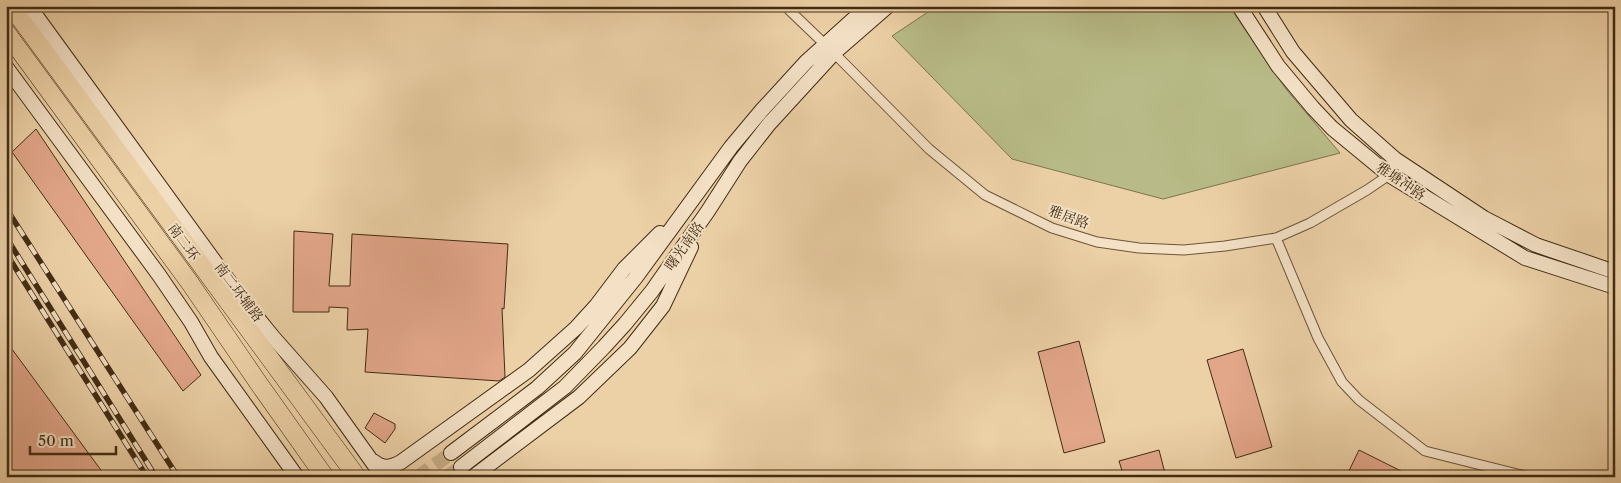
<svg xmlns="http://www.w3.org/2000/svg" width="1621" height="483" viewBox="0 0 1621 483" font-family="'Libre Caslon Text','Noto Serif SC',serif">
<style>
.green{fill:#b8bb87;stroke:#7d744e}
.building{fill:#e2a689;stroke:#422c14}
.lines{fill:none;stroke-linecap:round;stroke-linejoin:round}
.secondary-tunnel{stroke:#caaf89;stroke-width:14;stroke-dasharray:14 7;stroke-linecap:butt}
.street-casing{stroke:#6c5538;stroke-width:11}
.secondary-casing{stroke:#422c14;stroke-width:16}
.highway-casing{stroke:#422c14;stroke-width:19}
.street{stroke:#f3e0c5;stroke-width:9}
.secondary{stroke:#f3e0c5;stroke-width:14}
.highway{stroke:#ecd0a6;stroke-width:18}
.rail-casing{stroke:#422c14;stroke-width:5.5}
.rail{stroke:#f3e0c5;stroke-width:4;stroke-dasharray:11;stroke-linecap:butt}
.labels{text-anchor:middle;stroke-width:4;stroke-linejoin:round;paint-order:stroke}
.street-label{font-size:14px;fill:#422c14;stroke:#f3e0c5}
</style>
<rect width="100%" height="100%" fill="#ecd0a6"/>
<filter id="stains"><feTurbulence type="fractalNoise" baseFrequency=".004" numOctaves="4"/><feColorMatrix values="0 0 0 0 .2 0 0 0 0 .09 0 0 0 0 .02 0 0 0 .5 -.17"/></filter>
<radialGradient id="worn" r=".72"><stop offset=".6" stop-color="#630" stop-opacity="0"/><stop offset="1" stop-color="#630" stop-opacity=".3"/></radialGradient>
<path class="green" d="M937 6H1229L1286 89 1340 153 1163 199 1012 159 892 36Z"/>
<path class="building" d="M36 129 201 375 183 391 12 152Z
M294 231 333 234 329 286H350L352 234 508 244 504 309 502 308 505 377 499 381 365 372 368 329 347 330 348 308 329 307V312H293Z
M6 341 106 477H17L6 462Z
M1079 341 1105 442 1064 453 1038 352Z
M1243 349 1272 447 1236 458 1207 360Z
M374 413 395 424V429L385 443 365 428Z
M1159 450 1166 477H1124L1119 461Z
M1359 450 1413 477H1346Z"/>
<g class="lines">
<path class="secondary-tunnel" d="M418 477 451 453
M447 477 461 467"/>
<g class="street-casing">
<path id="street" d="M785 6 834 53 929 149 985 195 1052 228 1097 242 1139 248 1184 250 1225 246 1276 238 1310 223 1367 190 1389 175 1395 159
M1276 238 1318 338 1342 382 1359 400 1425 451 1529 477"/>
</g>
<g class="secondary-casing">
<path id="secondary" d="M29 6 239 295 273 337 326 397 383 477
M1239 6 1278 66 1313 108 1332 128 1389 175 1525 258 1615 287
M1264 6 1293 52 1351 120 1395 159 1484 218 1536 245 1615 272
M6 67 159 275 191 322 211 357 297 477
M451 453 537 388 575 353 636 277 731 147 762 110 806 62 868 6
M373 461C383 469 390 468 401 462L529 370 576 328 596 306 624 269 660 233
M461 467 565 387 604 347 625 324 652 291 708 211 740 161 769 124 834 53 888 6
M473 477 579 397 630 348 663 306 691 247"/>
</g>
<g class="highway-casing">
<path id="highway" d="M11 6 357 477
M6 32 190 283 257 381 325 477"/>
</g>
<use href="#street" class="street"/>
<use href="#secondary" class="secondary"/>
<use href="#highway" class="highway"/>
<g class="rail-casing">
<path id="rail" d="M6 208 178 477
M6 237 156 477
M6 253 147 477"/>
</g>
<use href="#rail" class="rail"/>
</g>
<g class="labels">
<g class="street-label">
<text transform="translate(1401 181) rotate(34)" y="5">雅塘冲路</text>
<text transform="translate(1069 217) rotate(20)" y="5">雅居路</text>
<text transform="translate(184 242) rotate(54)" y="5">南二环</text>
<text transform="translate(684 246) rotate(-55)" y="5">曙光南路</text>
<text transform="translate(239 292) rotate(53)" y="5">南二环辅路</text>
</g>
</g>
<rect width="1621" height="483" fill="none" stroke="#ecd0a6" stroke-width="25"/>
<rect x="8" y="8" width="1606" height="468" fill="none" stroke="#422c14" stroke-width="2.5"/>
<rect x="12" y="12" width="1596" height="458" fill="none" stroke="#422c14"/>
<path d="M30 446v8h86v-8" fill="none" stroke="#422c14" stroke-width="2.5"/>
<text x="38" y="446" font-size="15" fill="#422c14" stroke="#f3e0c5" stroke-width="4" paint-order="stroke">50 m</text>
<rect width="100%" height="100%" filter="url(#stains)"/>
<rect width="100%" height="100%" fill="url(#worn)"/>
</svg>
